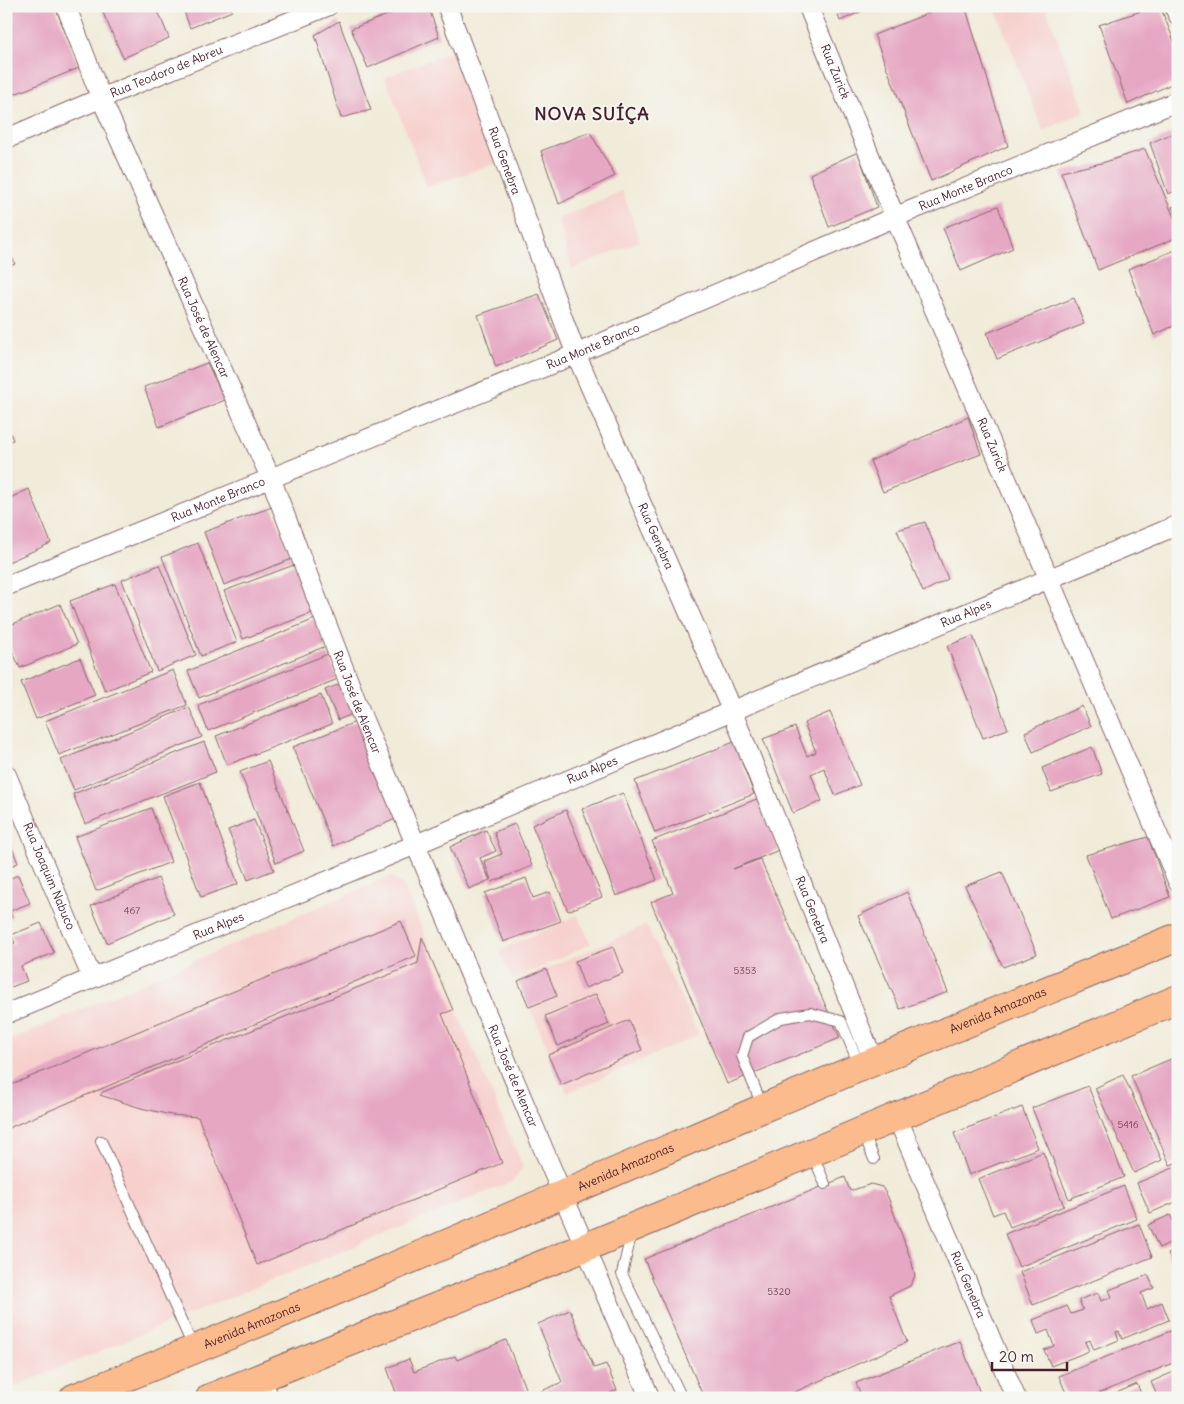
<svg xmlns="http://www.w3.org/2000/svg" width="1184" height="1404" viewBox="0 0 1184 1404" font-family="Delius,sans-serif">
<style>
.built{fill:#f7d0cd}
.building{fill:#e6a7c3}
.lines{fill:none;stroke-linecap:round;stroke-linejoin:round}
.service-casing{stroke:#846668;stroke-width:12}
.minor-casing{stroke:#846668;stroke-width:21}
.primary-casing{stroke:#846668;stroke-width:30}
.service{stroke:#fff;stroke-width:10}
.minor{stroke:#fff;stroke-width:19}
.primary{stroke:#fbbb8c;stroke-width:28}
.labels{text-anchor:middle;stroke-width:4;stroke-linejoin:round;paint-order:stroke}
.number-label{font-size:10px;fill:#714151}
.street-label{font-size:12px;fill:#4a1f2b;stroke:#f6f6f2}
.district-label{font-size:18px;font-weight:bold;letter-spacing:1px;fill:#4a1f2b;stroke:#f6f6f2}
</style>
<rect width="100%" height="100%" fill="#f6f6f2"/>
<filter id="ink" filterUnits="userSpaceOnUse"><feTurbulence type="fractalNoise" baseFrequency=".02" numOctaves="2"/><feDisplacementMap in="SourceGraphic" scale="10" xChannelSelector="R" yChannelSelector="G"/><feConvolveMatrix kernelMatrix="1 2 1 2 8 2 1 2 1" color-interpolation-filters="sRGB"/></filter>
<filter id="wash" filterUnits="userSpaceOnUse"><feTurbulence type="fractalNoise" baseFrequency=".0096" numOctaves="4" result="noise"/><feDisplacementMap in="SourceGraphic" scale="20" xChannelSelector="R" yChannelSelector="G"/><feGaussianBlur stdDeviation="1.12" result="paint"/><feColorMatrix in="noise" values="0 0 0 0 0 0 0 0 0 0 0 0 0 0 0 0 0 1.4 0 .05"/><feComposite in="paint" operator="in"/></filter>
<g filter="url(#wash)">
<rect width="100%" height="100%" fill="#f1ebd9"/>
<path class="built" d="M994 6H1045L1085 111 1043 131Z
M456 50 496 163 427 187 385 77Z
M622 191 640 241 572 269 558 219Z
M391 876 404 886 523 1167 513 1181 6 1390V1042Z
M577 915 591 944 513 980 499 951Z
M646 925 699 1035 567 1093 518 981Z"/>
<g id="blocks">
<path class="building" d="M55 6 79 68 10 96 6 86V7Z
M100 6H156L169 38 123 58Z
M182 6H230L232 11 190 28Z
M410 6H428L439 37 368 68 351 29Z
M835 6H873L840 21Z
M946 6H965L1008 146 931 181 874 35Z
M1156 6H1160L1178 51V81L1128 104 1099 25Z
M339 21 371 110 341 118 315 35Z
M1178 131V190L1168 194 1150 143Z
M590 132 615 176 559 204 541 151Z
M1145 149 1178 227V237L1098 270 1061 172 1102 163Z
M858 152 877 207 829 227 810 174Z
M1178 205V221L1172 207Z
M998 206 1013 248 961 271 943 228Z
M6 243 15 264 6 267Z
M1178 249V324L1154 335 1128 269Z
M539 294 558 340 496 367 478 315Z
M1074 298 1084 324 997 359 987 333Z
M207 363 225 400 159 427 144 387Z
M968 417 981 454 883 492 870 461Z
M6 421 13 440 6 443Z
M29 489 51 543 6 563V500Z
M272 507 292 559 224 585 204 532Z
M925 522 948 579 923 592 897 530Z
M198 543 237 642 201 656 162 557Z
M159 565 196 655 157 671 122 580Z
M294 565 312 613 243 639 224 591Z
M115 584 151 672 105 691 70 601Z
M60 604 77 644 20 668 6 637V627Z
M315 619 326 646 199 698 188 671Z
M973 636 1008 729 983 738 947 646Z
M328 654 338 679 208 731 198 705Z
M80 658 95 695 36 719 21 682Z
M173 670 187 705 59 755 45 721Z
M345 682 357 712 338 720 325 690Z
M321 695 332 724 227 765 216 736Z
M1082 706 1091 726 1033 752 1025 732Z
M189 707 202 737 74 790 61 760Z
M830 712 860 785 835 795 824 768 811 774 822 801 793 813 763 739 795 727 807 756 816 752 804 723Z
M363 719 398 818 333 846 293 747Z
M204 742 216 772 85 824 73 794Z
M734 742 754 794 655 833 635 781Z
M1092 747 1102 774 1051 792 1042 768Z
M268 761 304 851 276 863 240 772Z
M200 782 238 884 201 897 163 796Z
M623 793 657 880 616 896 582 809Z
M759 798 779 850 733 869 760 859 840 1038 727 1084 651 902 673 893 652 841Z
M151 808 171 862 96 891 75 837Z
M566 810 602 897 568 911 532 825Z
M254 820 274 870 248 880 228 830Z
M515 824 532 866 492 882 484 861 502 854 494 832Z
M486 830 496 851 480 858 490 880 469 889 450 847Z
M6 833 18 863 6 868Z
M1148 837 1170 897 1111 919 1086 855Z
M1002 872 1037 954 1003 967 965 886Z
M18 875 30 903 10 911 12 917 6 919V880Z
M158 878 174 914 107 943 91 906Z
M526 878 533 898 550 892 561 921 503 942 485 893Z
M907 892 948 992 900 1009 858 916Z
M401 921 416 956 6 1129V1087Z
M41 923 54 953 21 966 27 981 6 989V946L15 943 11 935Z
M422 937 453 1010 442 1014 502 1163 257 1265 198 1117 171 1115 141 1108 100 1095 103 1092 176 1061 418 963Z
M613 947 623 973 585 988 575 961Z
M546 969 557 996 529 1007 518 981Z
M596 994 609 1024 558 1046 545 1016Z
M629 1020 642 1050 561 1085 548 1055Z
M1178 1056V1162L1170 1165 1131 1076Z
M1123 1075 1162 1160 1134 1173 1095 1088Z
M1088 1086 1124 1177 1069 1199 1032 1108Z
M1022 1107 1038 1148 969 1175 954 1133Z
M1043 1152 1064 1206 1010 1227 1003 1211 993 1215 978 1179Z
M1178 1166V1201L1150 1213 1137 1183Z
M845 1177 850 1191 871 1184 882 1187 888 1197 912 1263 915 1276 910 1286 889 1296 907 1342 781 1398H704L644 1259Z
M1124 1186 1137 1219 1019 1267 1005 1234Z
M1170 1215 1178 1230V1239L1159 1248 1148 1225Z
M1139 1224 1152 1257 1033 1305 1020 1272Z
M1178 1250V1278L1168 1254Z
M1148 1275 1154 1288 1141 1293 1147 1309 1162 1302 1169 1320 1122 1339 1119 1331 1116 1332 1119 1340 1094 1350 1090 1340 1085 1342 1089 1351 1051 1366 1044 1350 1054 1346 1048 1330 1038 1334 1033 1320 1067 1306 1071 1314 1083 1310 1079 1300 1098 1293 1101 1301 1112 1297 1109 1290Z
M570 1310 594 1368 606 1364 617 1390 600 1398H537L535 1394 562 1382 538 1324Z
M1178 1328V1361L1087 1398H1068L1059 1376Z
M506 1340 529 1398H398L387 1368 409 1359 414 1372 455 1356 457 1360Z
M960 1341 980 1393 969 1398H862L856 1383Z
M1178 1370V1398H1158L1151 1382Z
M1137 1384 1143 1398H1105Z"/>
</g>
</g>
<g filter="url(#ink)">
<use href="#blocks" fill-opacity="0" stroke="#846668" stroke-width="1"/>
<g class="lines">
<g class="service-casing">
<path id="service" d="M763 1108 742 1056 748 1037 781 1018 810 1013 841 1021 860 1067
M863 1132 874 1159
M101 1141 194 1349
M812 1153 825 1184
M632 1231 622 1274 682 1398"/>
</g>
<g class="minor-casing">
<g id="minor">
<path id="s1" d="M66 6 101 98 271 479 363 719 553 1172 650 1398"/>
<path id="s2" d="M447 6 576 354 732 711 874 1062"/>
<path id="s3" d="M808 6 895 217 1178 882"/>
<path d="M1174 6 1178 15"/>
<path id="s4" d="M6 139 101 98 328 6"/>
<path id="s5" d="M6 586 576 354 895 217 1178 101"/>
<path id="s6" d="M6 774 92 978"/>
<path id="s7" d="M6 1014 417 844 732 711 1178 525"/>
<path id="s8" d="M897 1117 1016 1398"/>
<path d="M261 1378 269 1398"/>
</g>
</g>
<g class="primary-casing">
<g id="primary">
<path id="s9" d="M74 1398C305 1306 533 1207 761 1109 899 1050 1039 994 1178 937"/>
<path d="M210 1398 586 1247 1178 999"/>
</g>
</g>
<use href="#service" class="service"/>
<use href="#minor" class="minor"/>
<use href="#primary" class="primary"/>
</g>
</g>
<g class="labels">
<g class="number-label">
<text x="132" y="914">467</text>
<text x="745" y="974">5353</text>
<text x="1128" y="1128">5416</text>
<text x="779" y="1295">5320</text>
</g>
<g class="street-label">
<text dy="4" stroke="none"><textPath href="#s3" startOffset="71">Rua Zurick</textPath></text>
<text dy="4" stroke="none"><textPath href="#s4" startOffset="174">Rua Teodoro de Abreu</textPath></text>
<text dy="4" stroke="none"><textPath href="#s2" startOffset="165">Rua Genebra</textPath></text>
<text dy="4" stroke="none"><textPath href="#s5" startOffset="1039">Rua Monte Branco</textPath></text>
<text dy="4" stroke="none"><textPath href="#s1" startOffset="350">Rua José de Alencar</textPath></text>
<text dy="4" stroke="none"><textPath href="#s5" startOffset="634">Rua Monte Branco</textPath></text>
<text dy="4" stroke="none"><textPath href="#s3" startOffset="476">Rua Zurick</textPath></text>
<text dy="4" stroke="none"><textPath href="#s5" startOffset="229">Rua Monte Branco</textPath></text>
<text dy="4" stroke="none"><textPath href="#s2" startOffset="570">Rua Genebra</textPath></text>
<text dy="4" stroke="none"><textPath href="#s7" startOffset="1040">Rua Alpes</textPath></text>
<text dy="4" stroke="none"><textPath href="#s1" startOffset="755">Rua José de Alencar</textPath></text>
<text dy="4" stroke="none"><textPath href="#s7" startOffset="635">Rua Alpes</textPath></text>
<text dy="4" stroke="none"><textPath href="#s6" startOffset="111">Rua Joaquim Nabuco</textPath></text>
<text dy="4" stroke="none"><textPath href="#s2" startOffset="975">Rua Genebra</textPath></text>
<text dy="4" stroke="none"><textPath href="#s7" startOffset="230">Rua Alpes</textPath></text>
<text dy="4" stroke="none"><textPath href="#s9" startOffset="1002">Avenida Amazonas</textPath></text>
<text dy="4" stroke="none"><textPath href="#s1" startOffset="1160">Rua José de Alencar</textPath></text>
<text dy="4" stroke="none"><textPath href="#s9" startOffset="598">Avenida Amazonas</textPath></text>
<text dy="4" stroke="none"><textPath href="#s8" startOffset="182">Rua Genebra</textPath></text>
<text dy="4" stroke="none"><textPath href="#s9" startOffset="192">Avenida Amazonas</textPath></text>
</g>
<g class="district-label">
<text x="592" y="120">NOVA SUÍÇA</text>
</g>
</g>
<rect width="1184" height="1404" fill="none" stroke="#f6f6f2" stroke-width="25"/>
<path d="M992 1362v8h75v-8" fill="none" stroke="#4a1f2b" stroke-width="2.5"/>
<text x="999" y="1362" font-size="15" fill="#4a1f2b" stroke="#f6f6f2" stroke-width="4" paint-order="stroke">20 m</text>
</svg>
